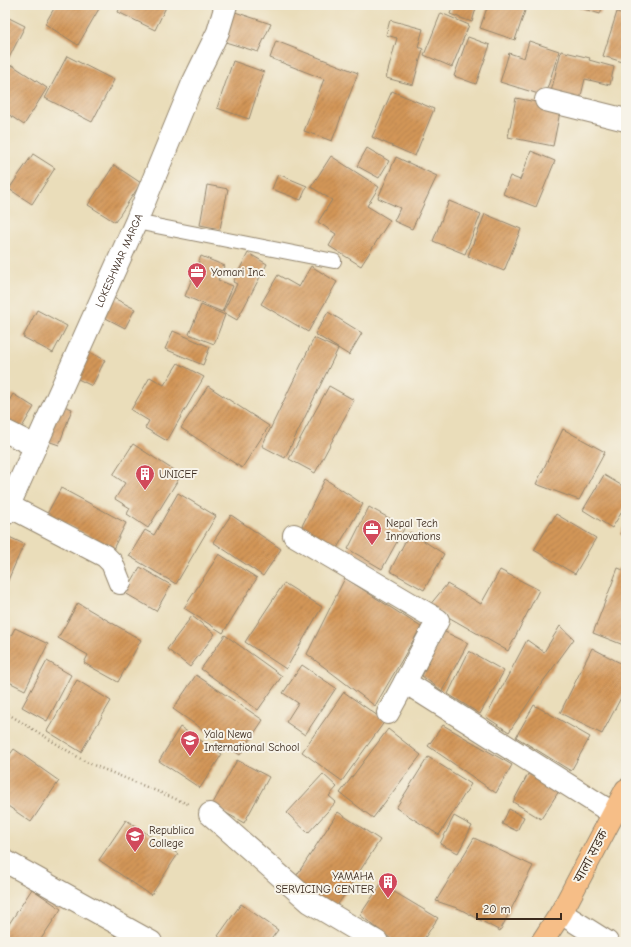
<svg xmlns="http://www.w3.org/2000/svg" width="631" height="947" viewBox="0 0 631 947" font-family="'Comic Neue','Playpen Sans Deva',sans-serif">
<style>
.building{fill:url(#building-hatch)}
.lines{fill:none;stroke-linecap:round;stroke-linejoin:round}
.service-casing{stroke:#92846c;stroke-width:16}
.minor-casing{stroke:#92846c;stroke-width:24}
.primary-casing{stroke:#92846c;stroke-width:24}
.path{stroke:#92846c;stroke-width:2.5;stroke-dasharray:1 3;stroke-linecap:butt}
.service{stroke:#fff;stroke-width:14}
.minor{stroke:#fff;stroke-width:22}
.primary{stroke:#f6be87;stroke-width:22}
.labels{text-anchor:middle;stroke-width:4;stroke-linejoin:round;paint-order:stroke}
.street-label{font-size:11px;fill:#3b2a1e;stroke:#f7f3e8}
.poi-label{font-size:11px;fill:#3b2a1e;stroke:#f7f3e8;text-anchor:start}
</style>
<defs>
<pattern id="building-hatch" width="6" height="6" patternUnits="userSpaceOnUse"><rect width="6" height="6" fill="#d39659"/><path d="M-1 1l2-2M0 6l6-6M5 7l2-2" fill="none" stroke="#ac7b49"/></pattern>
</defs>
<rect width="100%" height="100%" fill="#f7f3e8"/>
<filter id="ink" filterUnits="userSpaceOnUse"><feTurbulence type="fractalNoise" baseFrequency=".025" numOctaves="2"/><feDisplacementMap in="SourceGraphic" scale="8" xChannelSelector="R" yChannelSelector="G"/><feConvolveMatrix kernelMatrix="1 2 1 2 8 2 1 2 1" color-interpolation-filters="sRGB"/></filter>
<filter id="wash" filterUnits="userSpaceOnUse"><feTurbulence type="fractalNoise" baseFrequency=".012" numOctaves="4" result="noise"/><feDisplacementMap in="SourceGraphic" scale="16" xChannelSelector="R" yChannelSelector="G"/><feGaussianBlur stdDeviation="0.9" result="paint"/><feColorMatrix in="noise" values="0 0 0 0 0 0 0 0 0 0 0 0 0 0 0 0 0 1.4 0 .05"/><feComposite in="paint" operator="in"/></filter>
<g filter="url(#wash)">
<rect width="100%" height="100%" fill="#eaddba"/>
<g id="blocks">
<path class="building" d="M56 5H96L100 7 78 45 45 24Z
M121 5H167L155 30 118 12Z
M453 5H477L472 22 450 14Z
M488 5H517L526 8 515 40 480 28Z
M571 5H603L600 14Z
M232 11 271 24 258 52 222 41Z
M617 12 626 15V63L603 56Z
M441 13 469 25 452 67 424 55Z
M5 16 25 26 5 66Z
M390 20 423 29 418 47 423 49 413 85 386 78 397 38 386 35Z
M468 37 490 45 476 84 454 76Z
M276 41 358 73 332 141 304 131 324 79 270 58Z
M529 41 559 51 545 96 500 82 509 53 524 58Z
M561 51 590 58 589 60 614 67 610 85 585 79 580 100 551 92Z
M67 56 114 80 92 122 45 98Z
M233 61 264 72 249 119 217 108Z
M12 65 47 88 24 125 5 112V75Z
M392 91 434 109 415 156 372 137Z
M516 98 561 107 553 146 508 137Z
M367 148 389 161 379 178 357 166Z
M531 151 555 161 536 207 503 194 510 176 520 180Z
M33 154 55 168 32 204 9 189Z
M331 156 379 187 367 206 390 220 361 266 329 246 336 234 318 222 332 200 311 187Z
M396 157 437 176 412 229 394 221 400 208 378 198Z
M114 165 141 183 115 222 88 205Z
M278 174 307 186 301 200 272 189Z
M207 185 228 189 220 229 200 225Z
M449 201 481 214 465 254 433 241Z
M485 214 521 229 504 271 468 256Z
M248 253 267 264 237 320 223 312 237 284 233 282Z
M201 256 225 266 218 280 233 286 222 312 185 296Z
M311 266 337 282 308 332 261 304 278 275 299 287Z
M106 294 135 309 125 328 96 313Z
M201 305 225 315 214 344 189 334Z
M37 310 67 326 53 353 23 337Z
M328 312 362 333 349 355 315 334Z
M173 331 210 347 203 365 165 349Z
M314 338 338 349 285 458 262 446Z
M89 352 105 360 92 386 76 378Z
M178 363 204 377 167 441 145 428 149 421 131 410 150 377 164 385Z
M208 386 269 426 242 468 181 428Z
M329 386 354 400 315 473 289 459Z
M13 394 34 407 18 434 5 426V408Z
M56 403 72 409 59 445 42 439Z
M563 429 605 452 579 500 536 484Z
M133 444 181 475 148 528 127 514 130 508 115 499 125 483 113 475Z
M604 475 626 488V505L612 528 583 510Z
M325 479 363 504 337 548 301 528Z
M61 488 126 523 113 549 47 514Z
M178 493 216 516 176 584 129 556 145 530 154 535Z
M369 507 405 527 382 569 348 549Z
M556 514 596 538 575 574 534 550Z
M231 515 281 549 263 576 213 542Z
M626 523V537L620 534Z
M410 532 444 554 424 590 390 571Z
M5 535 24 544 5 587Z
M219 554 257 578 223 633 184 608Z
M140 567 171 585 156 611 125 593Z
M618 568 626 571V646L593 633Z
M500 570 539 590 508 651 429 606 447 584 481 604Z
M345 578 421 627 375 706 307 654Z
M284 583 322 607 286 669 245 642Z
M78 603 141 640 118 682 84 663 88 655 58 638Z
M192 616 215 634 190 667 167 649Z
M560 626 574 639 539 687 509 732 486 717 527 640 544 652Z
M15 628 48 644 25 690 5 680V647Z
M443 631 468 643 442 691 422 676Z
M225 635 282 676 258 710 201 669Z
M592 648 626 666V688L602 734 560 713Z
M469 651 504 671 480 714 448 694Z
M47 661 71 675 47 721 22 707Z
M302 665 336 688 305 735 286 722 298 703 283 693Z
M196 675 263 720 240 755 173 709Z
M77 680 111 701 81 752 47 731Z
M344 692 385 721 342 781 302 752Z
M534 705 590 737 571 771 516 737Z
M443 725 512 765 496 793 428 746Z
M180 727 222 754 200 788 159 761Z
M388 729 421 755 373 818 340 793Z
M14 749 59 781 31 822 5 804V761Z
M428 757 471 784 439 835 396 808Z
M237 760 269 777 244 823 212 805Z
M323 774 337 787 329 796 336 802 308 833 287 813Z
M528 774 559 791 541 819 513 802Z
M509 809 524 817 517 831 502 824Z
M338 812 380 840 333 912 291 884Z
M454 816 472 826 458 853 440 844Z
M126 820 178 854 151 895 99 860Z
M474 838 533 866 500 931 460 909 436 901Z
M381 884 438 918 422 942H395L360 915Z
M32 889 61 909 39 942H5V930Z
M241 904 278 930 269 942H226L218 936Z"/>
</g>
</g>
<g filter="url(#ink)">
<use href="#blocks" fill-opacity="0" stroke="#92846c" stroke-width="1"/>
<g class="lines">
<g class="service-casing">
<path id="service" d="M136 222 334 261"/>
</g>
<g class="minor-casing">
<g id="minor">
<path d="M546 100 626 120"/>
<path d="M5 431 35 446"/>
<path d="M9 506 105 556 112 563 120 583"/>
<path id="s1" d="M5 514 136 222 193 83 218 32 226 5"/>
<path d="M294 535 438 620 405 682 614 814"/>
<path d="M388 713 405 682"/>
<path d="M210 814 310 902 377 942"/>
<path d="M5 861 151 942"/>
<path d="M561 913 607 942"/>
</g>
</g>
<g class="primary-casing">
<path id="primary" d="M542 942 561 913 626 790"/>
</g>
<path class="path" d="M5 712 86 762 188 804"/>
<use href="#service" class="service"/>
<use href="#minor" class="minor"/>
<use href="#primary" class="primary"/>
</g>
</g>
<defs>
<g id="office-pin" transform="scale(1)"><path d="M0 17L-7.5 6A9.5 9.5 0 1 1 7.5 6Z" fill="#d1495b" stroke="#f7f3e8"/><path d="M-6-3h4V-5.5h4V-3h4V5H-6ZM-1-4.5V-3h2v-1.5ZM-6 0V1H6V0Z" fill="#fff"/></g>
<g id="building-pin" transform="scale(1)"><path d="M0 17L-7.5 6A9.5 9.5 0 1 1 7.5 6Z" fill="#d1495b" stroke="#f7f3e8"/><path d="M-4-6H4V6H1V3H-1V6H-4ZM-2.5-4.3h1.7v1.8h-1.7ZM.8-4.3h1.7v1.8H.8ZM-2.5-1h1.7V.8h-1.7ZM.8-1h1.7V.8H.8Z" fill="#fff"/></g>
<g id="school-pin" transform="scale(1)"><path d="M0 17L-7.5 6A9.5 9.5 0 1 1 7.5 6Z" fill="#d1495b" stroke="#f7f3e8"/><path d="M0-5L7-2L0 1L-7-2ZM-4 1L0 2.5L4 1V4Q0 6-4 4Z" fill="#fff"/></g>
<g id="university-pin" transform="scale(1)"><path d="M0 17L-7.5 6A9.5 9.5 0 1 1 7.5 6Z" fill="#d1495b" stroke="#f7f3e8"/><path d="M0-5L7-2L0 1L-7-2ZM-4 1L0 2.5L4 1V4Q0 6-4 4Z" fill="#fff"/></g>
</defs>
<g fill-rule="evenodd">
<use href="#office-pin" x="197" y="272"/>
<use href="#building-pin" x="145" y="474"/>
<use href="#office-pin" x="372" y="529"/>
<use href="#school-pin" x="190" y="740"/>
<use href="#university-pin" x="135" y="836"/>
<use href="#building-pin" x="388" y="882"/>
</g>
<g class="labels">
<g class="street-label">
<text dy="4" stroke="none"><textPath href="#s1" startOffset="278">LOKESHWAR MARGA</textPath></text>
<text transform="translate(591 856) rotate(-62)" y="4">याला सडक</text>
</g>
<g class="poi-label">
<text x="211" y="276">Yomari Inc.</text>
<text x="159" y="478">UNICEF</text>
<text x="386" y="527">Nepal Tech<tspan x="386" dy="13">Innovations</tspan></text>
<text x="204" y="738">Yala Newa<tspan x="204" dy="13">International School</tspan></text>
<text x="149" y="834">Republica<tspan x="149" dy="13">College</tspan></text>
<text x="374" y="880" text-anchor="end">YAMAHA<tspan x="374" dy="13">SERVICING CENTER</tspan></text>
</g>
</g>
<rect width="631" height="947" fill="none" stroke="#f7f3e8" stroke-width="20"/>
<path d="M477 913v6h84v-6" fill="none" stroke="#3b2a1e" stroke-width="2"/>
<text x="483" y="913" font-size="12" fill="#3b2a1e" stroke="#f7f3e8" stroke-width="3" paint-order="stroke">20 m</text>
</svg>
